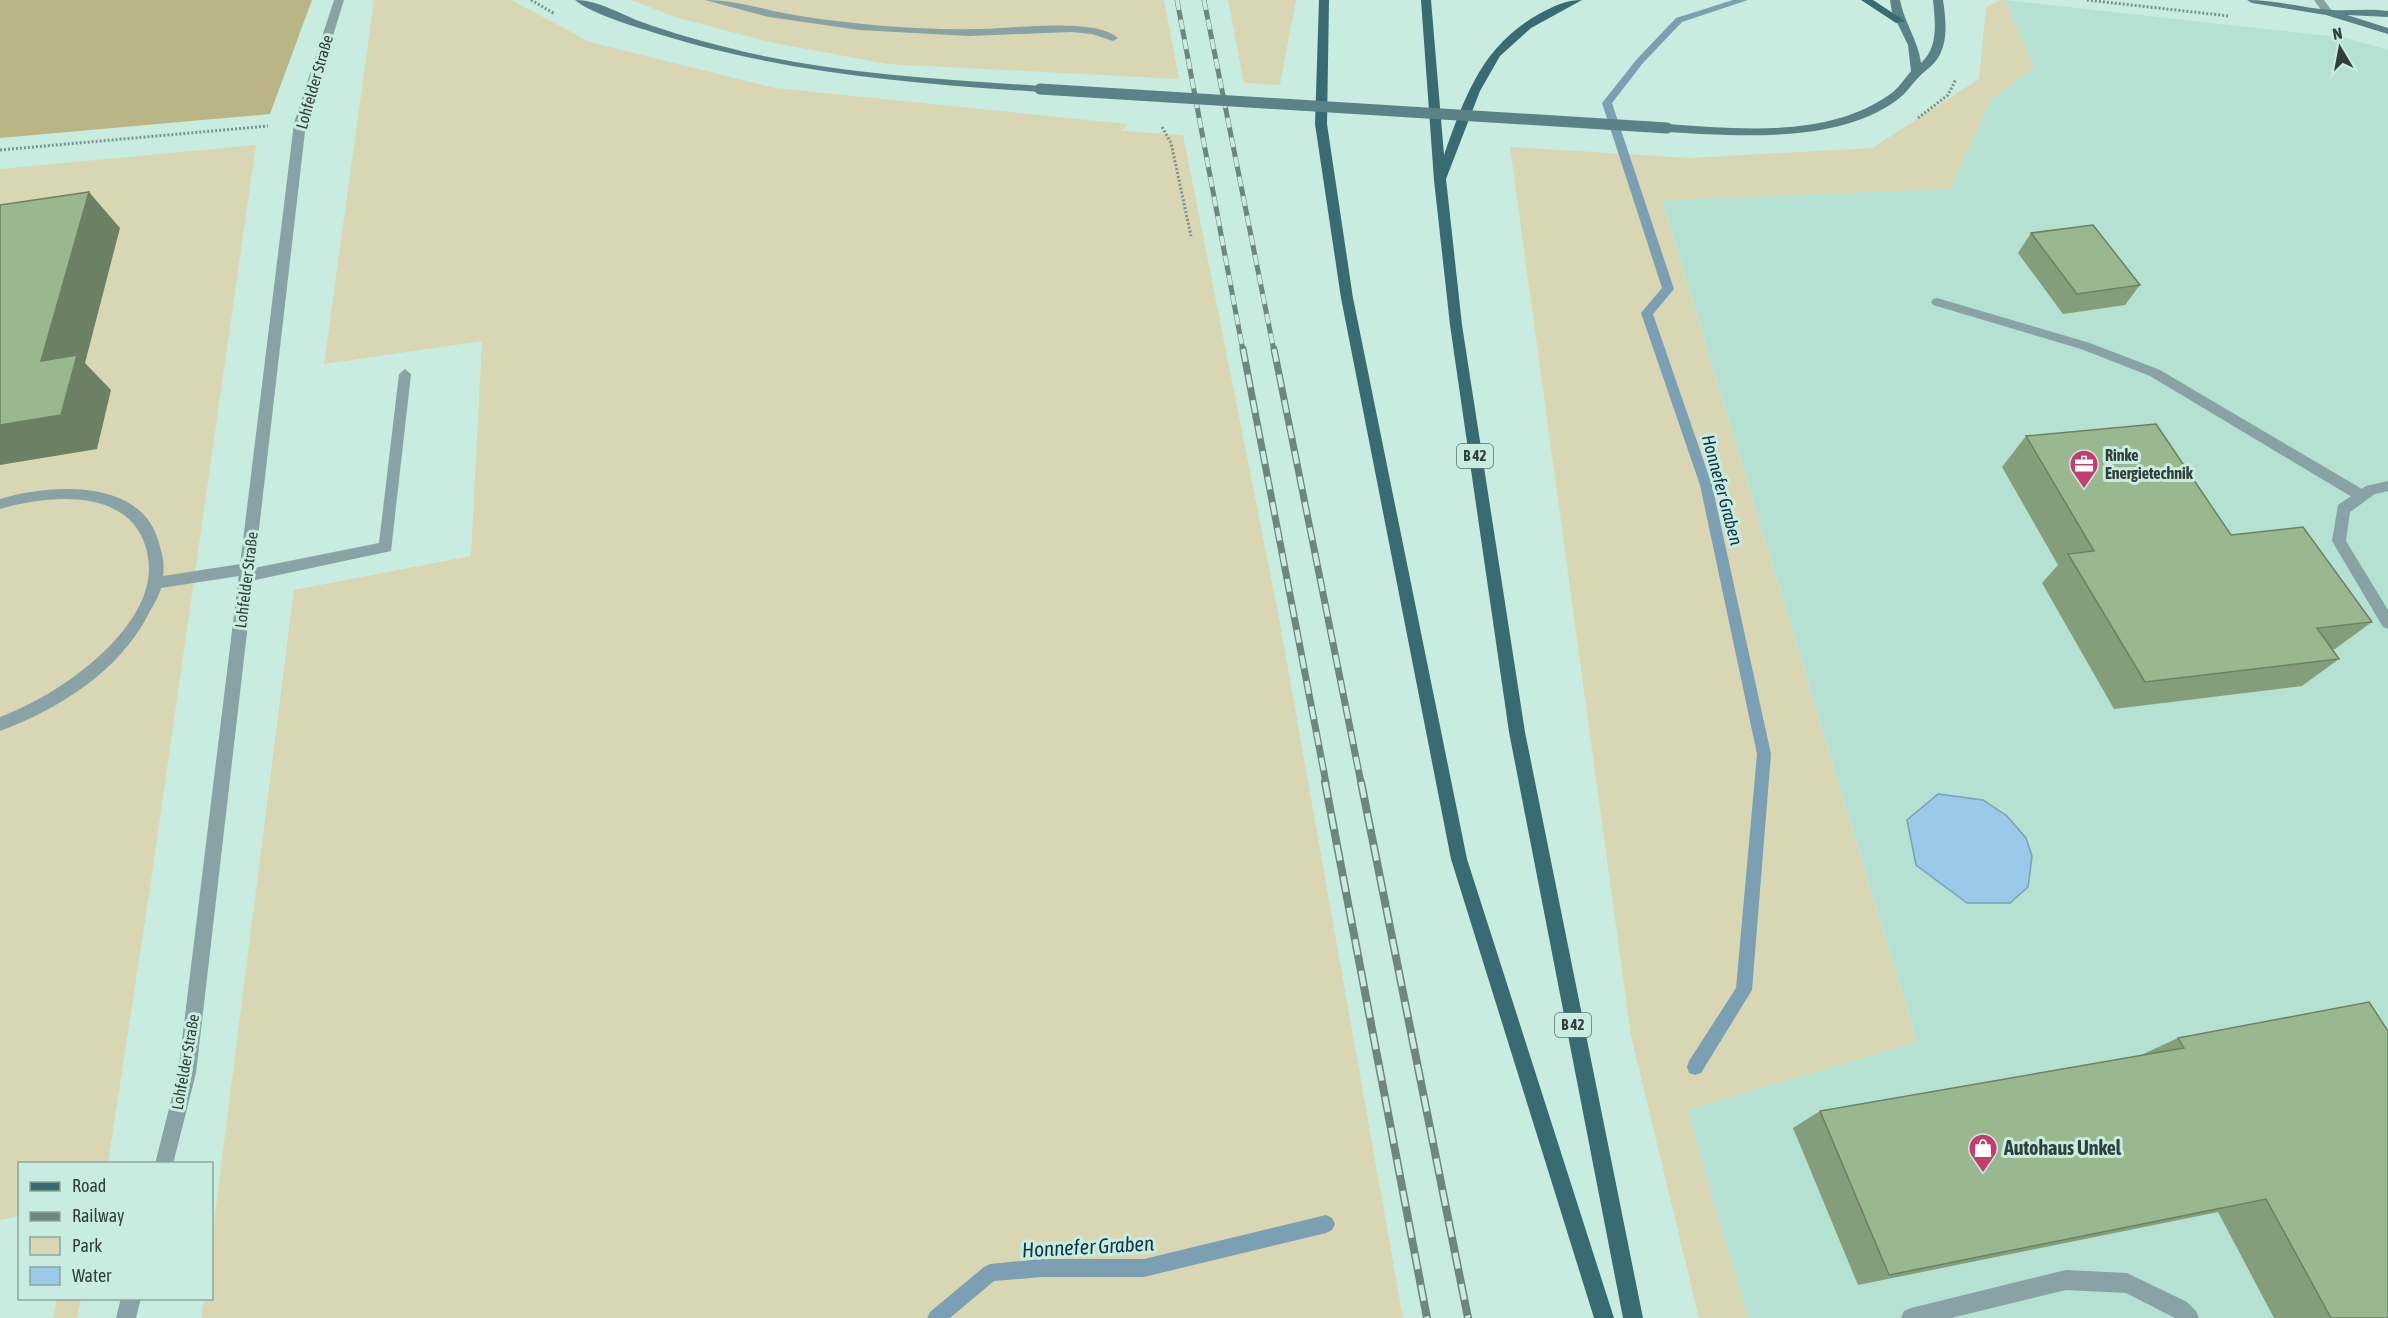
<svg xmlns="http://www.w3.org/2000/svg" width="2388" height="1318" viewBox="0 0 2388 1318" font-family="'Asap Condensed',sans-serif">
<style>
.built{fill:#b4e1d1}
.green{fill:#d9d6b4}
.forest{fill:#b9b584}
.water{fill:#9bc9e9;stroke:#7ba0b4;stroke-width:1.5}
.lines{fill:none;stroke-linecap:round;stroke-linejoin:round}
.stream{fill:#7ba0b4;fill-rule:evenodd}
.path{stroke:#7b948b;stroke-width:3;stroke-dasharray:2 2;stroke-linecap:butt}
.lane{fill:#88a2a5;fill-rule:evenodd}
.street{fill:#88a2a5;fill-rule:evenodd}
.secondary{fill:#5a8287;fill-rule:evenodd}
.primary{fill:#386c72;fill-rule:evenodd}
.rail-far2-casing{stroke:#6f867d;stroke-width:5}
.rail-far1-casing{stroke:#6f867d;stroke-width:7}
.rail-casing{stroke:#6f867d;stroke-width:8}
.rail-far2{stroke:#c8ecdf;stroke-width:4;stroke-dasharray:10;stroke-linecap:butt}
.rail-far1{stroke:#c8ecdf;stroke-width:4.5;stroke-dasharray:13;stroke-linecap:butt}
.rail{stroke:#c8ecdf;stroke-width:5;stroke-dasharray:16;stroke-linecap:butt}
.secondary-bridge{stroke:#5a8287;stroke-width:11}
.wall{fill:#849e7b}
.shaded-wall{fill:#6c8164}
.building{fill:#9ab88f;stroke:#6c8164;stroke-width:1.5}
.labels{text-anchor:middle;stroke-width:6;stroke-linejoin:round;paint-order:stroke}
.shield{fill:#c8ecdf;stroke:#5e736c;stroke-width:1.5}
.shield-label{font-size:15px;font-weight:bold;fill:#313f3a}
.street-label{font-size:16px;fill:#313f3a;stroke:#c8ecdf}
.poi-label{font-size:16px;font-weight:bold;fill:#313f3a;stroke:#c8ecdf;text-anchor:start}
.water-label{font-size:18px;font-style:italic;fill:#10354b;stroke:#c8ecdf}
.near-poi-label{font-size:20px;font-weight:bold;fill:#313f3a;stroke:#c8ecdf;text-anchor:start}
.near-water-label{font-size:21px;font-style:italic;fill:#10354b;stroke:#c8ecdf}
</style>
<rect width="100%" height="100%" fill="#c8ecdf"/>
<path class="built" d="M2005 0 2346 38 2388 50V1318H1748L1686 1110 1917 1041 1662 199 1950 189 1991 100 2034 67Z"/>
<path class="green" d="M374 0H511L590 42 775 88 1127 124 1122 131 1183 135 1278 612 1403 1318H201L204 1299 212 1298V1238L294 590 471 556 482 341 324 364Z
M631 0H1164L1179 79 888 64 774 43 678 18Z
M1228 0H1296L1280 85 1244 83Z
M2001 0H2005L2034 67 1991 100 1950 189 1662 200 1917 1042 1687 1110 1748 1318H1699L1631 1036 1510 147 1690 158 1872 148 1979 79 1986 7Z
M256 145 150 888 108 1163 20 1164 19 1216 0 1220V169Z
M57 1298 81 1299 77 1318H53Z"/>
<path class="forest" d="M0 0H312L270 114 0 138Z"/>
<path class="water" d="M1938 794 1983 800 2007 816 2026 838 2032 856 2028 887 2010 903H1967L1916 865 1907 820Z"/>
<g class="lines">
<path class="stream" d="M1733 0H1748L1682 22 1643 63 1612 103 1674 289 1653 314 1712 485 1771 754 1752 990 1701 1073 1695 1075 1689 1073 1687 1067 1689 1061 1736 988 1757 754 1700 485 1641 313 1662 288 1602 103 1637 59 1676 18Z
M1326 1215 1332 1218 1335 1224 1332 1230 1326 1233 1144 1277H1042L994 1281 950 1318H927L930 1312 984 1267 990 1264 1042 1259H1144Z"/>
<path class="path" d="M531 0 555 14
M2087 0 2229 16
M1918 118 1948 95 1956 79
M1162 127 1171 143 1191 236
M0 150 268 126"/>
<path class="lane" d="M705 0C737 0 768 11 800 16 859 25 919 30 978 29 1010 29 1095 17 1118 38L1113 41 1092 34 1071 32 969 36 859 30 769 17Z
M2314 0H2324L2333 12 2332 14H2324Z
M1937 298 2090 343 2160 370 2367 492 2369 496 2362 501 2357 500 2150 376 2081 349 1933 305 1931 302 1933 299Z
M405 369 411 374 391 551 246 582 241 580 239 576 161 588C159 597 153 605 149 613 120 671 59 709 0 731V717C52 698 127 647 145 592 150 578 150 562 146 548 129 487 48 495 0 509V499C49 484 140 478 158 540 162 553 165 562 163 576L247 563 254 568 379 543 399 374Z
M2066 1270 2127 1273 2187 1302 2196 1311 2199 1318H2175L2126 1293 2066 1290 1951 1318H1901L1904 1311 1911 1308Z"/>
<path class="street" d="M334 0H344L306 123 196 1073 173 1164H155L178 1073 294 123Z
M2388 481V491L2375 494 2350 512 2346 541 2388 610V629L2383 627 2332 541 2338 505 2366 486Z
M121 1298H141L136 1318H116Z"/>
<path class="secondary" d="M575 0C598 0 618 13 639 21 674 34 709 43 745 52 841 74 942 79 1040 86L1045 89 1040 92C906 83 774 72 646 30 628 25 587 11 575 0Z
M1890 0H1900C1904 22 1918 40 1921 63 1939 47 1935 21 1933 0H1943C1946 20 1949 45 1935 62 1930 68 1923 72 1918 78 1913 83 1908 90 1903 95 1846 145 1737 136 1667 132L1661 128 1667 124C1740 129 1831 139 1893 92 1900 86 1905 78 1911 71L1908 45 1892 12Z
M2247 0C2276 0 2303 8 2332 10 2350 11 2369 8 2388 11V17L2347 15 2388 28V34L2326 15 2252 3Z"/>
<path class="primary" d="M1319 0H1329L1327 124 1353 298 1467 859 1614 1318H1594L1451 859 1341 298 1315 124Z
M1421 0H1431L1444 155C1465 96 1482 46 1539 14 1554 6 1566 0 1582 0L1531 28 1500 56 1480 91 1446 179 1462 325 1525 732 1643 1318H1623L1509 732 1450 325 1434 180Z
M1861 0H1873L1905 21 1896 23Z"/>
<g class="rail-far2-casing">
<path id="rail-far2" d="M1177 0 1243 351
M1204 0 1274 351"/>
</g>
<g class="rail-far1-casing">
<path id="rail-far1" d="M1243 349 1326 783
M1274 349 1361 783"/>
</g>
<g class="rail-casing">
<path id="rail" d="M1325 782 1427 1318
M1361 782 1468 1318"/>
</g>
<use href="#rail-far2" class="rail-far2"/>
<use href="#rail-far1" class="rail-far1"/>
<use href="#rail" class="rail"/>
<path class="secondary-bridge" d="M1040 89 1667 128"/>
</g>
<path class="wall" d="M2031 233 2140 285 2125 305 2063 314 2018 253Z
M2026 436 2231 535 2372 622 2335 649H2332L2339 659 2302 686 2114 709 2042 583 2058 565 2002 467Z
M2178 1038 2388 1318H2274L2218 1212 1858 1285 1793 1128 1820 1111 2139 1056Z"/>
<path class="shaded-wall" d="M89 192 120 228 85 363 111 390 97 449 0 465V425L41 361Z"/>
<path class="building" d="M89 192 41 361 77 355 61 415 0 425V205Z
M2093 225 2140 285 2077 294 2031 233Z
M2156 424 2231 535 2303 527 2372 622 2317 628 2339 659 2145 682 2068 554 2094 551 2026 436Z
M2369 1002 2388 1031V1318H2331L2266 1199 1889 1275 1820 1111 2184 1048 2178 1038Z"/>
<defs>
<g id="office-pin" transform="scale(1.5)"><path d="M0 17L-7.5 6A9.5 9.5 0 1 1 7.5 6Z" fill="#c63b70" stroke="#c8ecdf"/><path d="M-6-3h4V-5.5h4V-3h4V5H-6ZM-1-4.5V-3h2v-1.5ZM-6 0V1H6V0Z" fill="#fff"/></g>
<g id="shop-pin" transform="scale(1.5)"><path d="M0 17L-7.5 6A9.5 9.5 0 1 1 7.5 6Z" fill="#c63b70" stroke="#c8ecdf"/><path d="M-5-2.5h2.3a2.7 3.5 0 0 1 5.4 0H5L5.5 6h-11ZM-1.5-2.5h3a1.5 2.3 0 0 0-3 0Z" fill="#fff"/></g>
</defs>
<g fill-rule="evenodd">
<use href="#office-pin" x="2084" y="464"/>
<use href="#shop-pin" x="1983" y="1148"/>
</g>
<g class="labels">
<g class="shield">
<rect x="1457" y="444" width="36" height="24" rx="4.5"/>
<rect x="1555" y="1013" width="36" height="24" rx="4.5"/>
</g>
<g class="shield-label">
<text x="1475" y="461">B 42</text>
<text x="1573" y="1030">B 42</text>
</g>
<g class="street-label">
<text transform="translate(314 82) rotate(-74)" y="6">Lohfelder Straße</text>
<text transform="translate(246 580) rotate(-83)" y="6">Lohfelder Straße</text>
<text transform="translate(185 1062) rotate(-80)" y="6">Lohfelder Straße</text>
</g>
<g class="poi-label">
<text x="2105" y="461">Rinke<tspan x="2105" dy="18">Energietechnik</tspan></text>
</g>
<g class="water-label">
<text transform="translate(1722 490) rotate(75)" y="6">Honnefer Graben</text>
</g>
<g class="near-poi-label">
<text x="2004" y="1155">Autohaus Unkel</text>
</g>
<g class="near-water-label">
<text transform="translate(1088 1247) rotate(-3)" y="7">Honnefer Graben</text>
</g>
</g>
<rect x="18" y="1162" width="195" height="138" fill="#c8ecdf" stroke="#8ca79d" stroke-width="1.5"/>
<rect x="30" y="1182" width="30" height="9" fill="#386c72" stroke="#8ca79d" stroke-width="1.5"/>
<text x="72" y="1192" font-size="18" fill="#313f3a">Road</text>
<rect x="30" y="1212" width="30" height="9" fill="#6f867d" stroke="#8ca79d" stroke-width="1.5"/>
<text x="72" y="1222" font-size="18" fill="#313f3a">Railway</text>
<rect x="30" y="1237" width="30" height="18" fill="#d9d6b4" stroke="#8ca79d" stroke-width="1.5"/>
<text x="72" y="1252" font-size="18" fill="#313f3a">Park</text>
<rect x="30" y="1267" width="30" height="18" fill="#9bc9e9" stroke="#8ca79d" stroke-width="1.5"/>
<text x="72" y="1282" font-size="18" fill="#313f3a">Water</text>
<g transform="translate(2340 48) rotate(350)" stroke="#c8ecdf" stroke-width="4.5" paint-order="stroke">
<path d="M0-4.5L10 22L0 15L-10 22Z" fill="#313f3a"/>
<text y="-9" font-size="16" font-weight="bold" text-anchor="middle" fill="#313f3a">N</text>
</g>
</svg>
